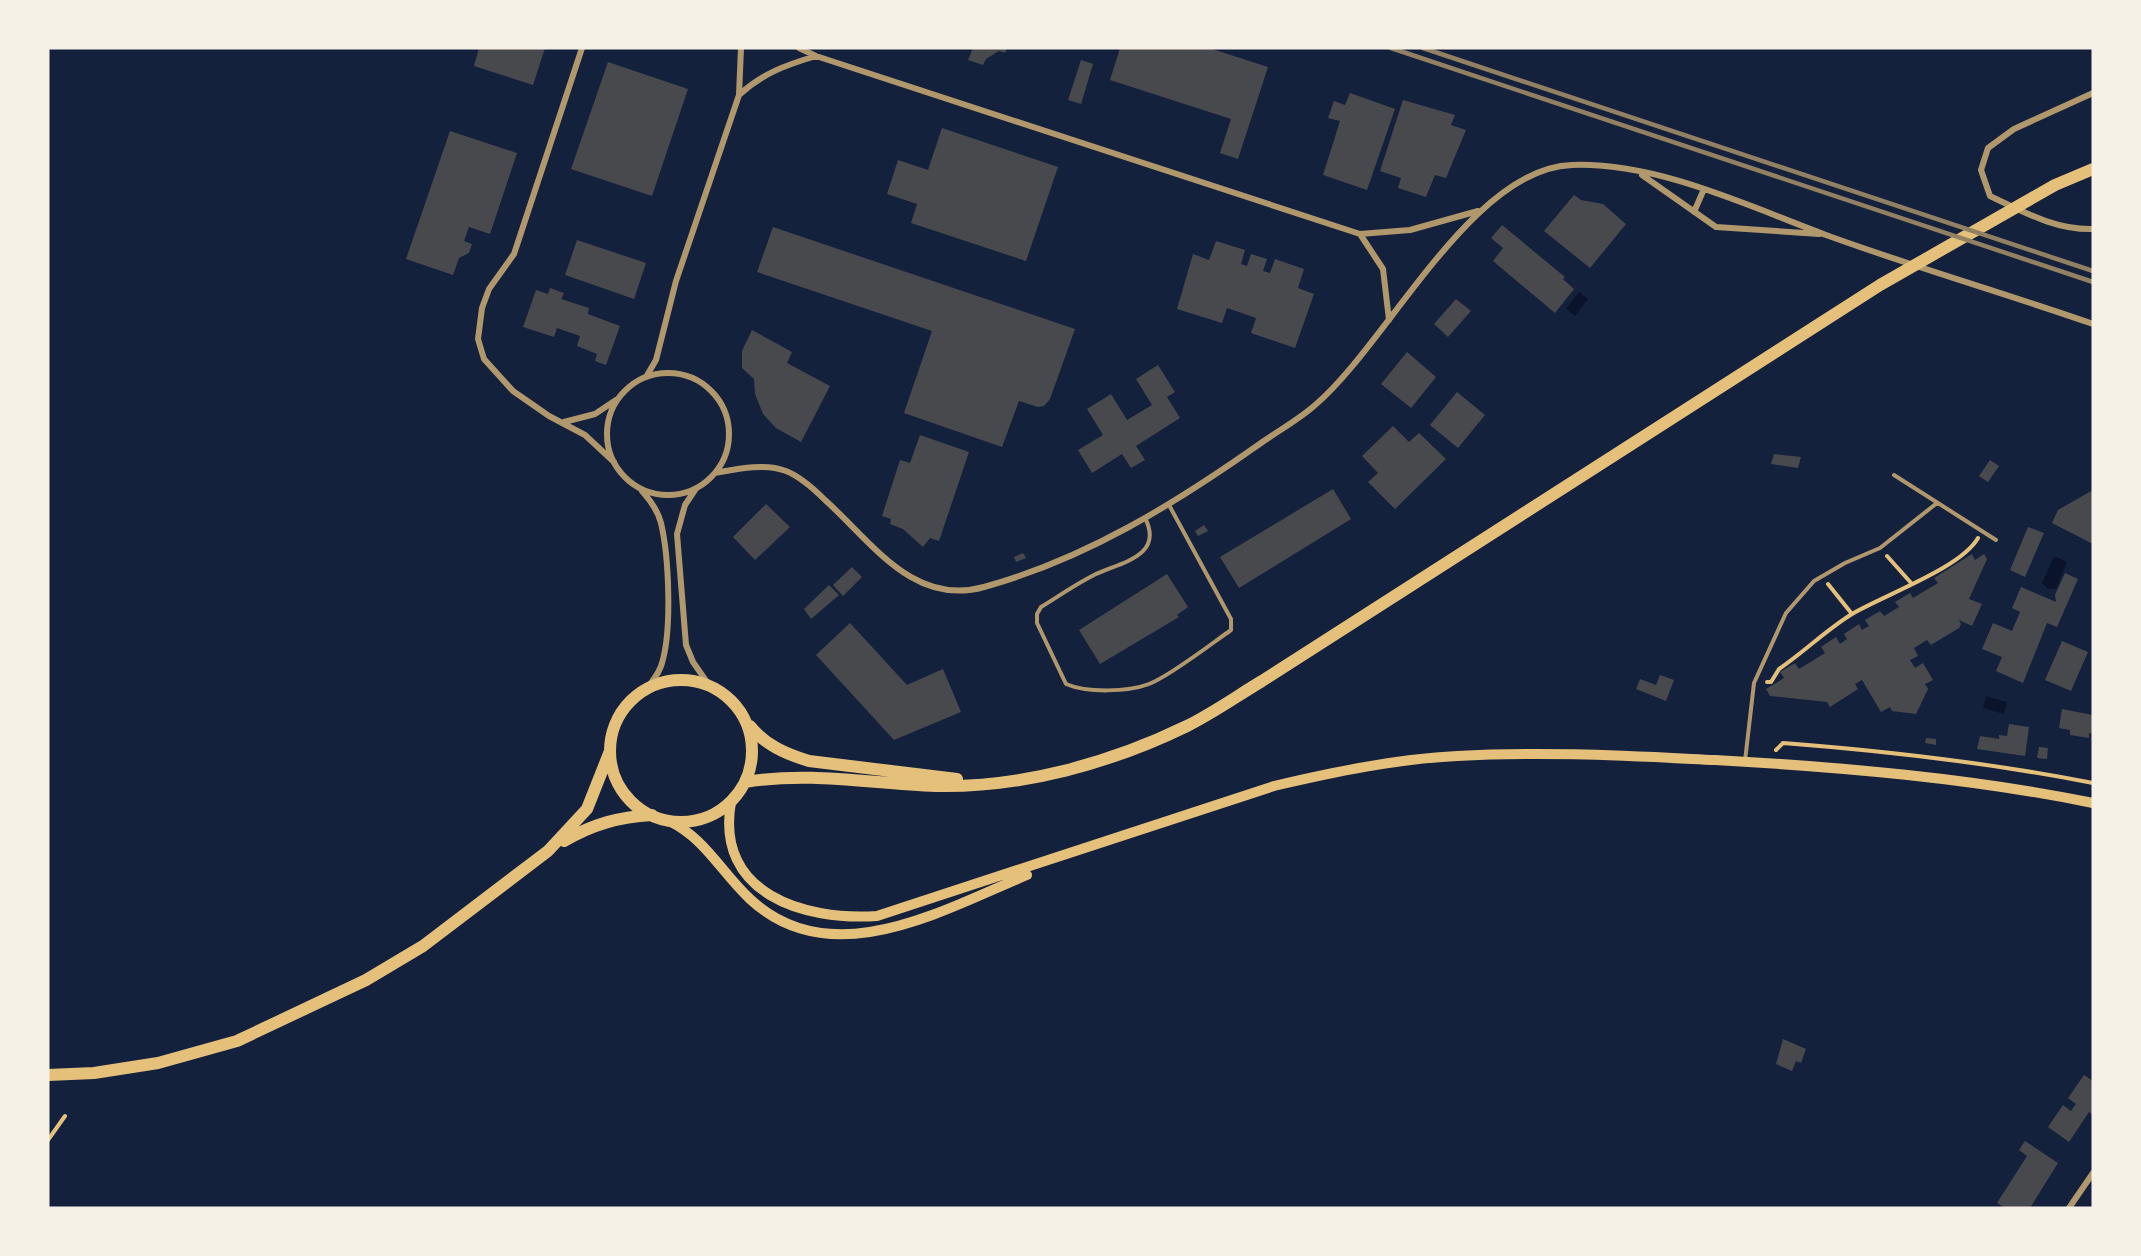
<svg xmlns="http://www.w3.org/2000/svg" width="2141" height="1256" viewBox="0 0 2141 1256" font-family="'Alegreya Sans',sans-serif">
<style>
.water{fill:#0b132b}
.building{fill:#48494c}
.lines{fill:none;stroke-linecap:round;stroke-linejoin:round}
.path{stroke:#e5c07b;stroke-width:4}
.service{stroke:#b1986c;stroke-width:4}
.minor{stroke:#b1986c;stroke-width:6}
.secondary{stroke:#e5c07b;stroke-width:10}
.primary{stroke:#e5c07b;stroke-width:12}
.rail{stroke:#918062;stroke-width:4.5}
</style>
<rect width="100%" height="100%" fill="#14213d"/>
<path class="water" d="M1579 292 1588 299 1575 316 1566 309Z
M2054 556 2067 562 2056 589H2048L2042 583Z
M1986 696 2007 702 2004 714 1983 708Z"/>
<path class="building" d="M479 48H545L533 85 474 66Z
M973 48H1007L1005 53 999 51 986 59 983 65 968 60Z
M1120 48H1209L1268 67 1238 159 1220 153 1231 119 1110 80Z
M1081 60 1093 64 1081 104 1068 100Z
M608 62 688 89 652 196 571 169Z
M1350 93 1395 109 1367 190 1323 175 1340 121 1328 118 1334 101 1345 105Z
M1403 100 1455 115 1451 125 1466 130 1446 178 1435 175 1426 197 1398 188 1401 178 1380 171Z
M942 128 1058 167 1026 261 911 223 917 204 887 194 898 160 928 170Z
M450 131 517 153 490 234 469 227 464 241 472 244 469 253 459 258 453 275 406 259Z
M1574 195 1581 200 1603 204 1626 224 1590 268 1544 231Z
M1502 225 1565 277 1563 279 1574 289 1555 313 1493 261 1503 248 1491 238Z
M773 227 1075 329 1050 399 1044 406 1038 407 1019 401 1002 447 904 413 932 331 757 272Z
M577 240 646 263 634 299 565 275Z
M1216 241 1245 250 1241 264 1247 266 1251 254 1267 259 1263 271 1270 273 1275 259 1304 269 1298 288 1314 294 1295 348 1251 333 1256 318 1227 308 1222 323 1177 309 1193 254 1209 260Z
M550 288 564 293 561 299 589 308 588 314 620 326 606 365 595 361 597 354 577 346 580 336 557 328 554 337 523 327 536 290 548 294Z
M1456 299 1471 311 1448 337 1434 324Z
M752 330 792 352 787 363 830 386 801 442 776 428 763 414 755 394 754 379 742 368V351Z
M1407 352 1436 377 1411 408 1381 384Z
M1158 365 1175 392 1167 397 1180 418 1136 446 1145 460 1131 468 1122 454 1092 473 1078 450 1103 435 1087 409 1111 394 1127 420 1152 405 1136 379Z
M1457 392 1485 415 1458 448 1430 425Z
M1393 426 1409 442 1419 433 1446 459 1395 509 1368 482 1378 473 1362 456Z
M920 435 969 452 939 541 930 538 923 547 903 529 890 524 891 519 882 516 900 460 910 463Z
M1774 454 1801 457 1798 468 1771 464Z
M1990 460 1999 466 1988 482 1979 476Z
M1333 489 1351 519 1239 588 1220 557Z
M2093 490V544L2052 523 2058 510Z
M766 504 790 527 755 560 733 537Z
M1204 525 1208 531 1198 536 1195 531Z
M2028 527 2044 533 2025 577 2010 570Z
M1023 553 1026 558 1016 562 1014 557Z
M1972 554 1975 560 1984 554 1987 559 1969 599 1982 604 1972 626 1959 620 1961 624 1959 628 1931 645 1927 640 1914 648 1918 656 1910 660 1915 668 1923 663 1933 680 1925 684 1928 689 1916 714 1892 711 1890 707 1881 712 1862 680 1855 684 1858 689 1830 707 1827 702 1770 696 1766 689 1784 678 1780 672 1795 663 1799 669 1825 653 1821 647 1836 637 1840 644 1847 639 1844 634 1859 624 1862 630 1869 626 1865 620 1880 611 1884 616 1899 607 1895 602 1910 593 1913 598 1938 583 1934 578Z
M852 567 862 577 843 596 833 585Z
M2065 573 2078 579 2057 627 2047 623 2023 683 1996 671 2002 657 1982 649 1993 623 2012 631 2020 612 2012 608 2021 587 2056 602 2055 595Z
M1167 574 1188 607 1177 615 1179 617 1100 664 1079 630Z
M829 585 839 595 811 619 804 609Z
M850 623 907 685 943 669 961 712 894 740 816 655Z
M2062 641 2088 652 2071 691 2045 680Z
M1660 675 1674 680 1666 701 1636 689 1640 679 1656 685Z
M2062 709 2093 715V734L2089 733V738L2070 735V730L2059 728Z
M2009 724 2029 727 2025 756 1977 749 1980 736 1999 739V735L2007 736Z
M1926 738 1936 739V745L1925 743Z
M2039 747 2048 748 2047 759 2037 758Z
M1783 1039 1806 1049 1801 1063 1796 1061 1792 1071 1776 1064Z
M2084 1075 2093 1081V1115L2089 1112 2069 1142 2048 1127 2063 1105 2071 1111 2076 1104 2068 1098Z
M2025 1141 2058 1163 2030 1208H2005L1997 1203 2027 1156 2019 1150Z"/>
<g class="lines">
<path class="path" d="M1887 556 1912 584
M1828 584 1852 614
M1767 682H1771L1779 669C1804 652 1826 630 1852 614 1884 595 1961 568 1978 538
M1776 750 1783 743C1887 751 1991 763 2093 783
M48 1140 65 1116"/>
<path class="service" d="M1894 475 1996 540
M1145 518C1165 557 1118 563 1094 575 1076 584 1059 596 1041 607L1037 614V623L1066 684C1087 693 1128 692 1149 684 1170 676 1211 644 1231 630V619L1169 505
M1745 761 1754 683 1786 613 1814 581 1845 563 1880 548 1937 503"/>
<path class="minor" d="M582 48 514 254 489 289 482 308 478 339 484 359 513 391 549 416 585 435 614 462
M799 48 816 56 1360 234 1410 230 1478 211
M2093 93 2014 129 1988 148 1981 170 1990 196C2024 212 2055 230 2093 229
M739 95 741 48
M1642 175 1716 227 1819 234
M1694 212 1704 189
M1360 234 1383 269 1389 320
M607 434a61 61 0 1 1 122 0a61 61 0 1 1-122 0Z
M646 377 656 360 676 281 739 95C763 73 786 65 816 56
M564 422 595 414 616 400
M715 473C737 469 764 463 786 471 801 477 814 489 825 500 871 541 913 607 984 587 1086 559 1176 503 1261 443 1278 431 1298 420 1314 406 1387 345 1471 168 1572 165 1657 162 1748 206 1826 235 1914 267 2004 293 2093 324
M695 490 685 505 677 534 686 645 693 662 709 685
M642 491C651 501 658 511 661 523 669 557 672 630 662 663 660 672 654 679 648 687
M2069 1208 2093 1173"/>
<path class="secondary" d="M731 802C715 894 804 921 877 916L1274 786C1334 772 1396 759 1457 756 1543 751 1629 756 1715 760 1841 767 1970 778 2093 803
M669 821C706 839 720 871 750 899 831 975 943 910 1027 875"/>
<path class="primary" d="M610 751a71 71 0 1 1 142 0a71 71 0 1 1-142 0Z
M750 726C765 745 786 754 809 761L957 779
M745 782C813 771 870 784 936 786 1022 788 1111 763 1187 726 1213 713 1237 696 1262 681L1880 285 2055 185 2093 169
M564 841C593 824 619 817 652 815
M48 1075 94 1073 158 1063 237 1041 366 980 423 946 548 851 587 809 610 751"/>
<path class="rail" d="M1391 48 2093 282
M1423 48 2093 271"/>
</g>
<rect width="2141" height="1256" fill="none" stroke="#f6f1e7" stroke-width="99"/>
</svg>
